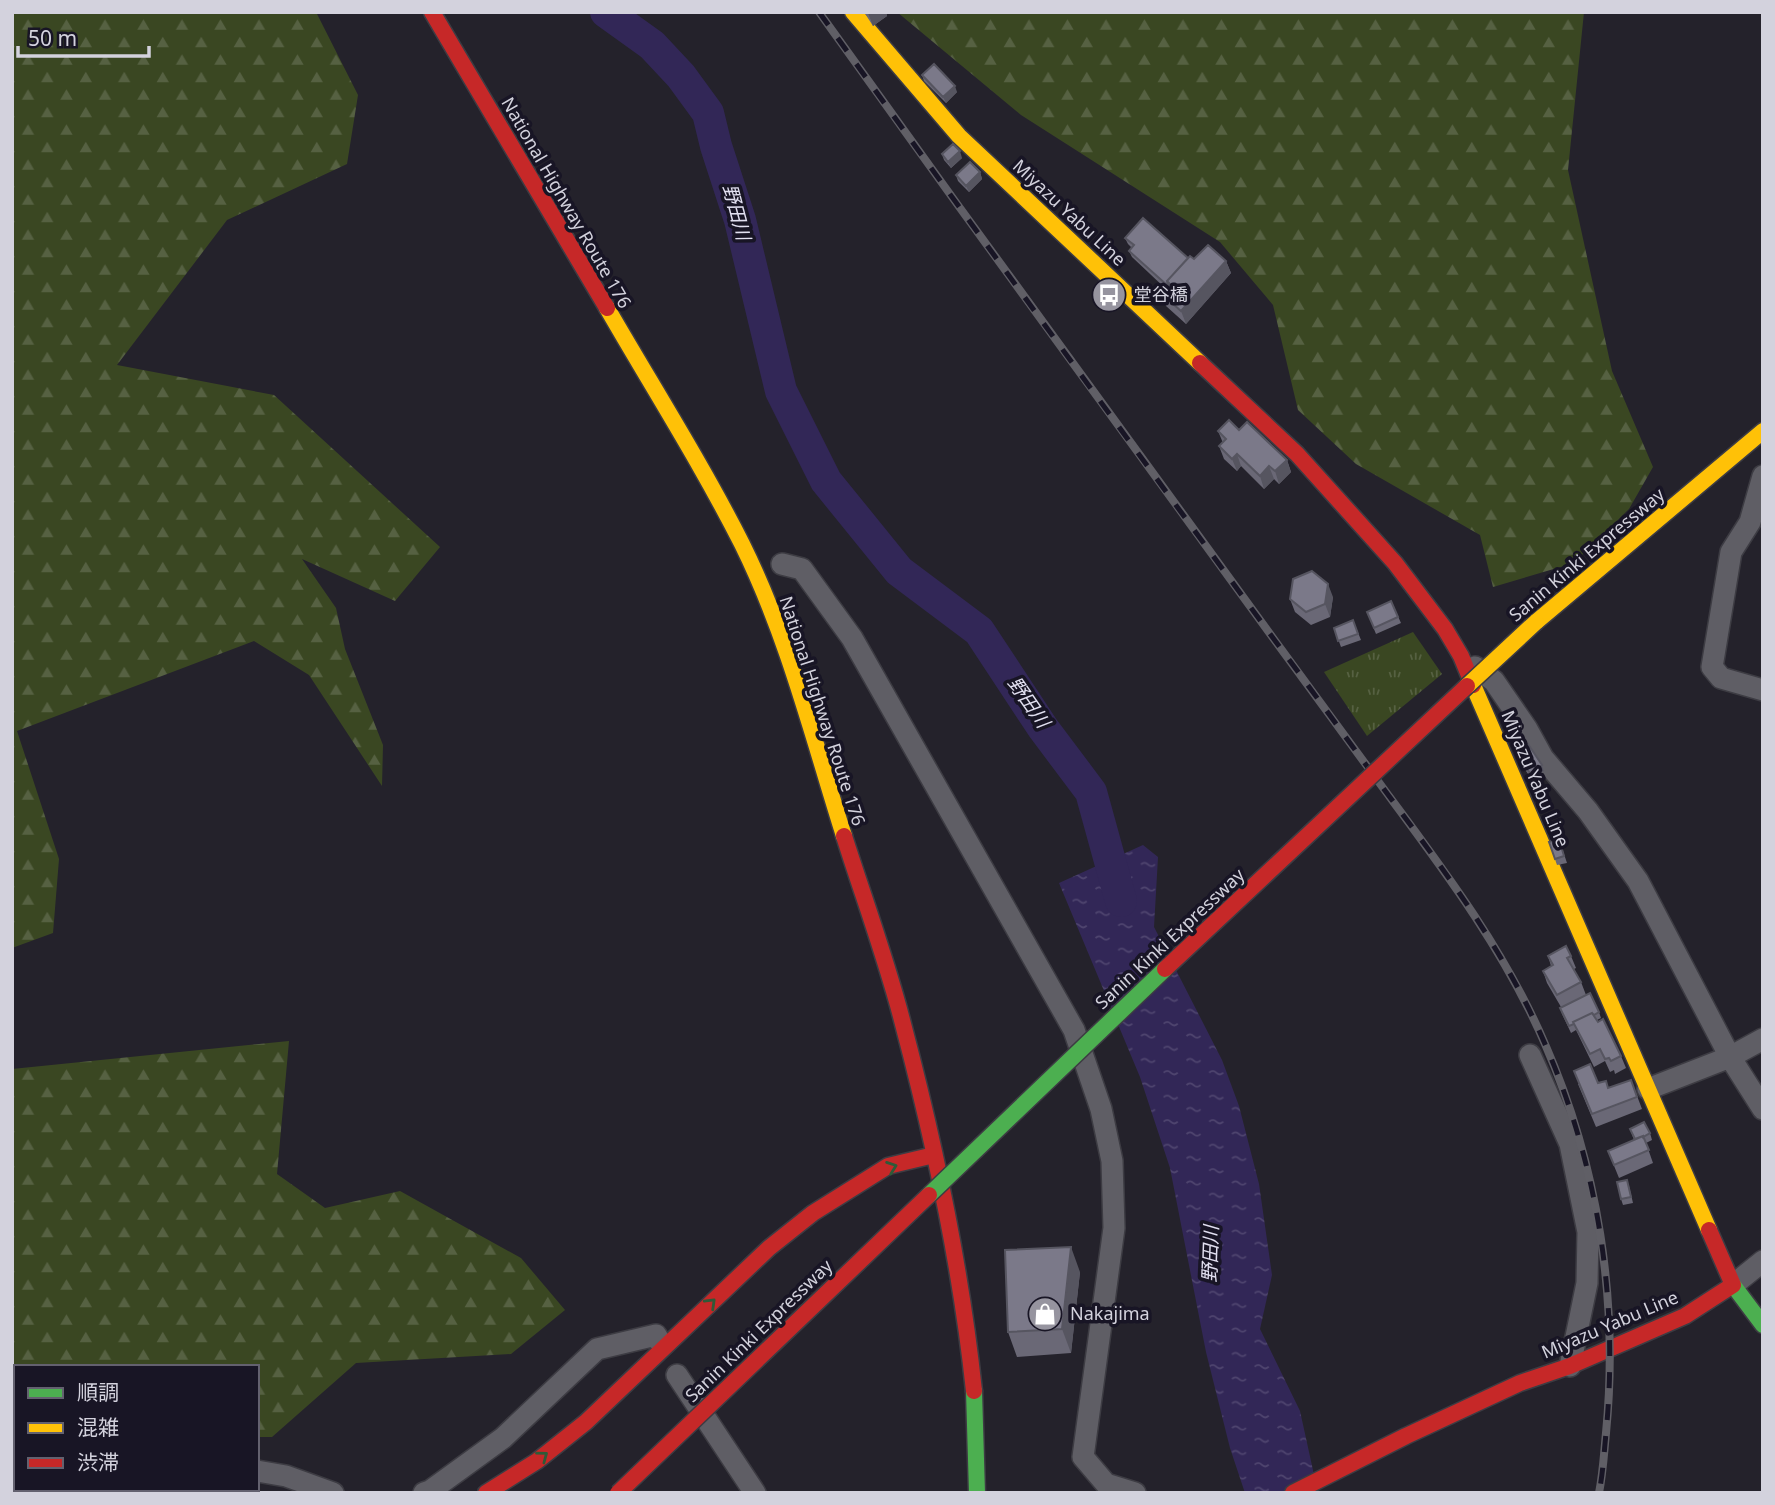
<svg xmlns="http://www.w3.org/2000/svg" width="1775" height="1505" viewBox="0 0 1775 1505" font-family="'Noto Sans','Noto Sans JP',sans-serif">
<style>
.grass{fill:url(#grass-tufts)}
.forest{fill:url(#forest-firs)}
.water{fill:url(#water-ripples)}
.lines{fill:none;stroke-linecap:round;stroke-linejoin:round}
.river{stroke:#322757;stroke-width:32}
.street-casing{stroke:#3d3c43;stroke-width:24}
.fast-casing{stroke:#3d3c43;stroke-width:19}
.slow-casing{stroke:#3d3c43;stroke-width:19}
.jam-casing{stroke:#3d3c43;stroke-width:19}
.street{stroke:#5f5e65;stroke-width:21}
.fast{stroke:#4caf50;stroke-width:16}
.slow{stroke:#ffc107;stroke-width:16}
.jam{stroke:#c62828;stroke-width:16}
.rail-casing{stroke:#605f66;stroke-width:8}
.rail{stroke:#181525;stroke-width:5;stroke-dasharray:16;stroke-linecap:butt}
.fast-bridge-casing{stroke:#3d3c43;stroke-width:19;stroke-linecap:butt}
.slow-bridge-casing{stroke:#3d3c43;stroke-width:19;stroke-linecap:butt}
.jam-bridge-casing{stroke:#3d3c43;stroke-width:19;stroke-linecap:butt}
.fast-bridge{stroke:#4caf50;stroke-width:16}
.slow-bridge{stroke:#ffc107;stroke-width:16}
.jam-bridge{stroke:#c62828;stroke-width:16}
.wall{fill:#6a6876}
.shaded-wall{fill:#565560}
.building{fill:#7b7989;stroke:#565560;stroke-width:2}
.oneway{stroke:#2f5a38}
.labels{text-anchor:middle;stroke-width:7;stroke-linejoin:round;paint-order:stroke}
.street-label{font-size:18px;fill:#d3d2dd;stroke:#181525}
.poi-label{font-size:18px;fill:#d3d2dd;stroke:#181525;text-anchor:start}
.water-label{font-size:19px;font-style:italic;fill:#e2e0f1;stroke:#181525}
</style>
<defs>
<pattern id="grass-tufts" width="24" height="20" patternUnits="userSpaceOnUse" patternTransform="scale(1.75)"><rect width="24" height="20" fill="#3a4722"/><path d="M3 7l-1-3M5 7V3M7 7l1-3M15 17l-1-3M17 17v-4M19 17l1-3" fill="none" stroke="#566142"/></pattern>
<pattern id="forest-firs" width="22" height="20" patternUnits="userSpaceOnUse" patternTransform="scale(1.75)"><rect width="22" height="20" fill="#3a4722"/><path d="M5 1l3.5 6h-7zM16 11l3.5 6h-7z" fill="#566142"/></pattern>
<pattern id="water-ripples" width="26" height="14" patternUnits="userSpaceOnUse" patternTransform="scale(1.75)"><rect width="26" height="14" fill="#322757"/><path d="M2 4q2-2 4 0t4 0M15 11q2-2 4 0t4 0" fill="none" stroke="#4f456f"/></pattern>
</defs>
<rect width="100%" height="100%" fill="#24222b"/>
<path class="grass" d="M1413 632 1442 674 1367 736 1324 672Z"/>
<path class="forest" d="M12 12H316L358 95 347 164 227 220 117 365 274 395 440 547 395 601 302 559 336 608 345 649 383 745 382 786 309 675 254 641 17 731 59 859 53 933 12 948Z
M897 12H1584L1568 170 1612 371 1653 467 1629 509 1574 563 1493 587 1480 535 1356 464 1298 410 1273 305 1220 242 1021 115Z
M289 1041 277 1174 325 1208 400 1191 521 1258 565 1310 511 1354 356 1363 272 1437H257V1367H16V1470L12 1471V1069Z"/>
<path class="water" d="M1143 845 1158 857 1154 927 1222 1060 1239 1106 1259 1184 1272 1275 1260 1329 1300 1411 1318 1493H1245L1230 1448 1206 1352 1170 1168 1140 1077 1059 883Z"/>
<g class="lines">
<path class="river" d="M606 12 652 45 681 76 708 113 716 146 740 220 781 391 826 481 899 571 979 631 1043 728 1091 792 1121 901"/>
<g class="street-casing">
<path id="street" d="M1763 476 1750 522 1731 552 1712 667 1721 678 1763 690
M782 564 802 569 852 638 1074 1030 1101 1109 1112 1161 1114 1228 1083 1457 1106 1484 1135 1493
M1475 667 1494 681 1527 729 1543 758 1588 811 1638 881 1730 1057 1763 1109
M1530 1055 1570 1144 1588 1232 1587 1283 1570 1366
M1648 1089 1730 1057 1763 1039
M1733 1285 1763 1261
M677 1375 755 1493
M257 1471 286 1476 333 1493
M67 1493 73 1489
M424 1493 430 1491 503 1438 597 1349 656 1335 660 1342"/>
</g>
<g class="fast-casing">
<path id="fast" d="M1733 1285 1763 1325
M974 1391 977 1493"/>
</g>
<g class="slow-casing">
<path id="slow" d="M853 12 959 136 1200 363
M607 308C652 386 701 463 742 544 788 637 813 738 844 836
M1536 622 1763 431
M1473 685 1709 1230"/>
</g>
<g class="jam-casing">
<path id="jam" d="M432 12 607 308
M1200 363 1297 454 1395 563 1445 629 1461 656 1473 685
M844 836C864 899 887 961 903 1024 935 1145 961 1267 974 1391
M486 1493 537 1461 586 1422 769 1248 813 1213 888 1166 934 1155
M1293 1493 1406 1436 1520 1383 1570 1366 1685 1316 1733 1285 1709 1230"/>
</g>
<use href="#street" class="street"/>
<use href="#fast" class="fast"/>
<use href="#slow" class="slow"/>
<use href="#jam" class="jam"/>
<g class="rail-casing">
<path id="rail" d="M819 12C970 223 1123 433 1276 642 1314 693 1351 745 1389 796 1447 874 1506 953 1545 1044 1598 1165 1619 1301 1606 1433 1604 1453 1603 1473 1599 1493"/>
</g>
<use href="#rail" class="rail"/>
<g class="fast-bridge-casing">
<path id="fast-bridge" d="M929 1195 1165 969"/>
</g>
<g class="slow-bridge-casing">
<path id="slow-bridge" d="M1467 686 1536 622"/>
</g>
<g class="jam-bridge-casing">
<path id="jam-bridge" d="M1165 969 1467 686
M618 1493 929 1195"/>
</g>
<use href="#fast-bridge" class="fast-bridge"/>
<use href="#slow-bridge" class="slow-bridge"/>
<use href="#jam-bridge" class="jam-bridge"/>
</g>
<path class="wall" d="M864 12H886L887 16 873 26Z
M922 75 957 92 946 103 924 81Z
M942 154 962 158 951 168 944 160Z
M980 172 982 179 969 192 958 181 956 175Z
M1125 238 1188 258 1226 261 1231 273 1186 324 1166 306 1162 294 1166 289 1132 257 1129 251 1132 248 1128 244Z
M1239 430 1287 460 1291 472 1279 484 1274 479 1264 489 1241 466 1237 471 1224 459 1219 446 1223 443 1218 431Z
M1333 597 1330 617 1311 625 1295 612 1290 599Z
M1391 601 1401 623 1376 634 1367 612Z
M1353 620 1361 640 1341 647 1334 628Z
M1515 753 1542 765 1544 771 1532 780 1518 759Z
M1559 839 1567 863 1557 865 1549 842Z
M1548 956H1571L1576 968 1574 969 1581 982 1586 995 1599 1012 1601 1018 1597 1020 1621 1056 1626 1068 1615 1074 1614 1070 1610 1072 1605 1061 1594 1067 1576 1030 1571 1033 1562 1014 1560 1008 1561 1007 1547 983 1543 971 1551 966Z
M1631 1080 1642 1109 1596 1127 1578 1084 1598 1083 1608 1088Z
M1630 1129 1650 1133 1652 1140 1646 1143 1653 1163 1619 1178 1608 1151 1634 1140Z
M1629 1186 1633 1203 1623 1205 1621 1199Z
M1080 1272 1071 1353 1017 1357 1008 1332Z"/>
<path class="shaded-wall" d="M869 12H886L887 16 873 26 868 13Z
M955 86 957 92 946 103 943 97Z
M960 151 962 158 951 168 948 162Z
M980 172 982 179 969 192 966 186Z
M1226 261 1231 273 1186 324 1181 311Z
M1237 454 1241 466 1237 471 1232 459Z
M1287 460 1291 472 1279 484 1275 471Z
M1269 466 1274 479 1264 489 1260 476Z
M1328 584 1333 597 1330 617 1325 604Z
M1542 765 1544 771 1532 780 1530 773Z
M1071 1247 1080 1272 1071 1353 1062 1329Z"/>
<path class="building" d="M934 64 955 86 943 97 922 75Z
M953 144 960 151 948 162 942 154Z
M970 162 980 172 966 186 956 175Z
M1143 218 1188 258 1167 281 1168 286 1129 251 1134 245 1125 238Z
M1208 245 1226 261 1181 311 1162 294 1170 284 1167 281 1190 256 1194 259Z
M1229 420 1239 430 1247 422 1287 460 1275 471 1269 466 1260 476 1237 454 1232 459 1219 446 1226 439 1218 431Z
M1312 571 1328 584 1325 604 1306 612 1290 599 1293 579Z
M1391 601 1398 617 1374 628 1367 612Z
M1353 620 1358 634 1338 641 1334 628Z
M1528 744 1542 765 1530 773 1515 753Z
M1559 839 1564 856 1555 859 1549 842Z
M1566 946 1571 956 1567 958 1581 982 1557 995 1543 971 1553 965 1548 956Z
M1590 993 1599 1012 1594 1015 1592 1013 1573 1022 1574 1024 1569 1026 1560 1008Z
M1592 1013 1598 1022 1603 1019 1621 1056 1611 1061 1609 1058 1605 1059 1600 1049 1590 1054 1573 1022Z
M1590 1064 1598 1083 1606 1081 1608 1088 1631 1080 1637 1097 1592 1114 1574 1071Z
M1644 1122 1650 1133 1643 1137V1136L1635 1139 1630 1129Z
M1643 1136 1649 1150 1614 1165 1608 1151Z
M1627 1180 1631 1197 1621 1199 1617 1182Z
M1071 1247 1062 1329 1008 1332 1005 1250Z"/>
<defs><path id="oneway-chevron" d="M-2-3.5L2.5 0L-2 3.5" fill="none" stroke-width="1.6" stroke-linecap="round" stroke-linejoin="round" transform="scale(1.75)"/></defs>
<g class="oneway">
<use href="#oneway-chevron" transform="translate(892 1167) rotate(-20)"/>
<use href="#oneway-chevron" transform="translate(711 1303) rotate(-44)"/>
<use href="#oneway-chevron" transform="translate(543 1456) rotate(-37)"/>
</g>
<defs>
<g id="bus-disc" transform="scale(1.75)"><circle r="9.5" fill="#96949f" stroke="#181525"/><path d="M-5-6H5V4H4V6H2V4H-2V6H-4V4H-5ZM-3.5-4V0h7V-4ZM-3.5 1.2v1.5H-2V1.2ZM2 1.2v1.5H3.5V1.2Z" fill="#fff"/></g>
<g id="shop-disc" transform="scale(1.75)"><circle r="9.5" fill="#96949f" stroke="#181525"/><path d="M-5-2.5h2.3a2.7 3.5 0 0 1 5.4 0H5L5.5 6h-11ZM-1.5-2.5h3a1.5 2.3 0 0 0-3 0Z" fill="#fff"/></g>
</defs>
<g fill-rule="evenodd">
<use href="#bus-disc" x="1109" y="295"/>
<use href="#shop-disc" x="1045" y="1314"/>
</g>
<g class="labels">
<g class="street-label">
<text transform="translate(566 203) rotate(60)" y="6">National Highway Route 176</text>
<text transform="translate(1069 213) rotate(43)" y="6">Miyazu Yabu Line</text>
<text transform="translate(1587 555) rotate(-40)" y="6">Sanin Kinki Expressway</text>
<text transform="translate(822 711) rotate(72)" y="6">National Highway Route 176</text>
<text transform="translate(1535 779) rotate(67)" y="6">Miyazu Yabu Line</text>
<text transform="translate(1170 939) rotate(-43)" y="6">Sanin Kinki Expressway</text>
<text transform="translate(1610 1325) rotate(-23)" y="6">Miyazu Yabu Line</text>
<text transform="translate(759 1331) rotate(-44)" y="6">Sanin Kinki Expressway</text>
</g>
<g class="poi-label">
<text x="1134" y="301">堂谷橋</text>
<text x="1070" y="1320">Nakajima</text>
</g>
<g class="water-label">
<text transform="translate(737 212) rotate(75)" y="7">野田川</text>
<text transform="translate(1029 702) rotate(55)" y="7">野田川</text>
<text transform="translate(1210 1254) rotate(-88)" y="7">野田川</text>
</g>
</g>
<rect width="1775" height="1505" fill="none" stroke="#d3d2dd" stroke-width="28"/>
<rect x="14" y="1365" width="245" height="126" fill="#181525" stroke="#63616f" stroke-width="2"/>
<rect x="28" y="1388" width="35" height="10" fill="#4caf50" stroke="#63616f" stroke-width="2"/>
<text x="77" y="1400" font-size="21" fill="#d3d2dd">順調</text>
<rect x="28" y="1423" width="35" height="10" fill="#ffc107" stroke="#63616f" stroke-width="2"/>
<text x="77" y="1435" font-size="21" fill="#d3d2dd">混雑</text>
<rect x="28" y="1458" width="35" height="10" fill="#c62828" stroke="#63616f" stroke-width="2"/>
<text x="77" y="1470" font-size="21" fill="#d3d2dd">渋滞</text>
<path d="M18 46v10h131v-10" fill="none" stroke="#d3d2dd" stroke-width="3.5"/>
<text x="28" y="46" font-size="21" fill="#d3d2dd" stroke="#181525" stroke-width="5" paint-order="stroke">50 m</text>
</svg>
